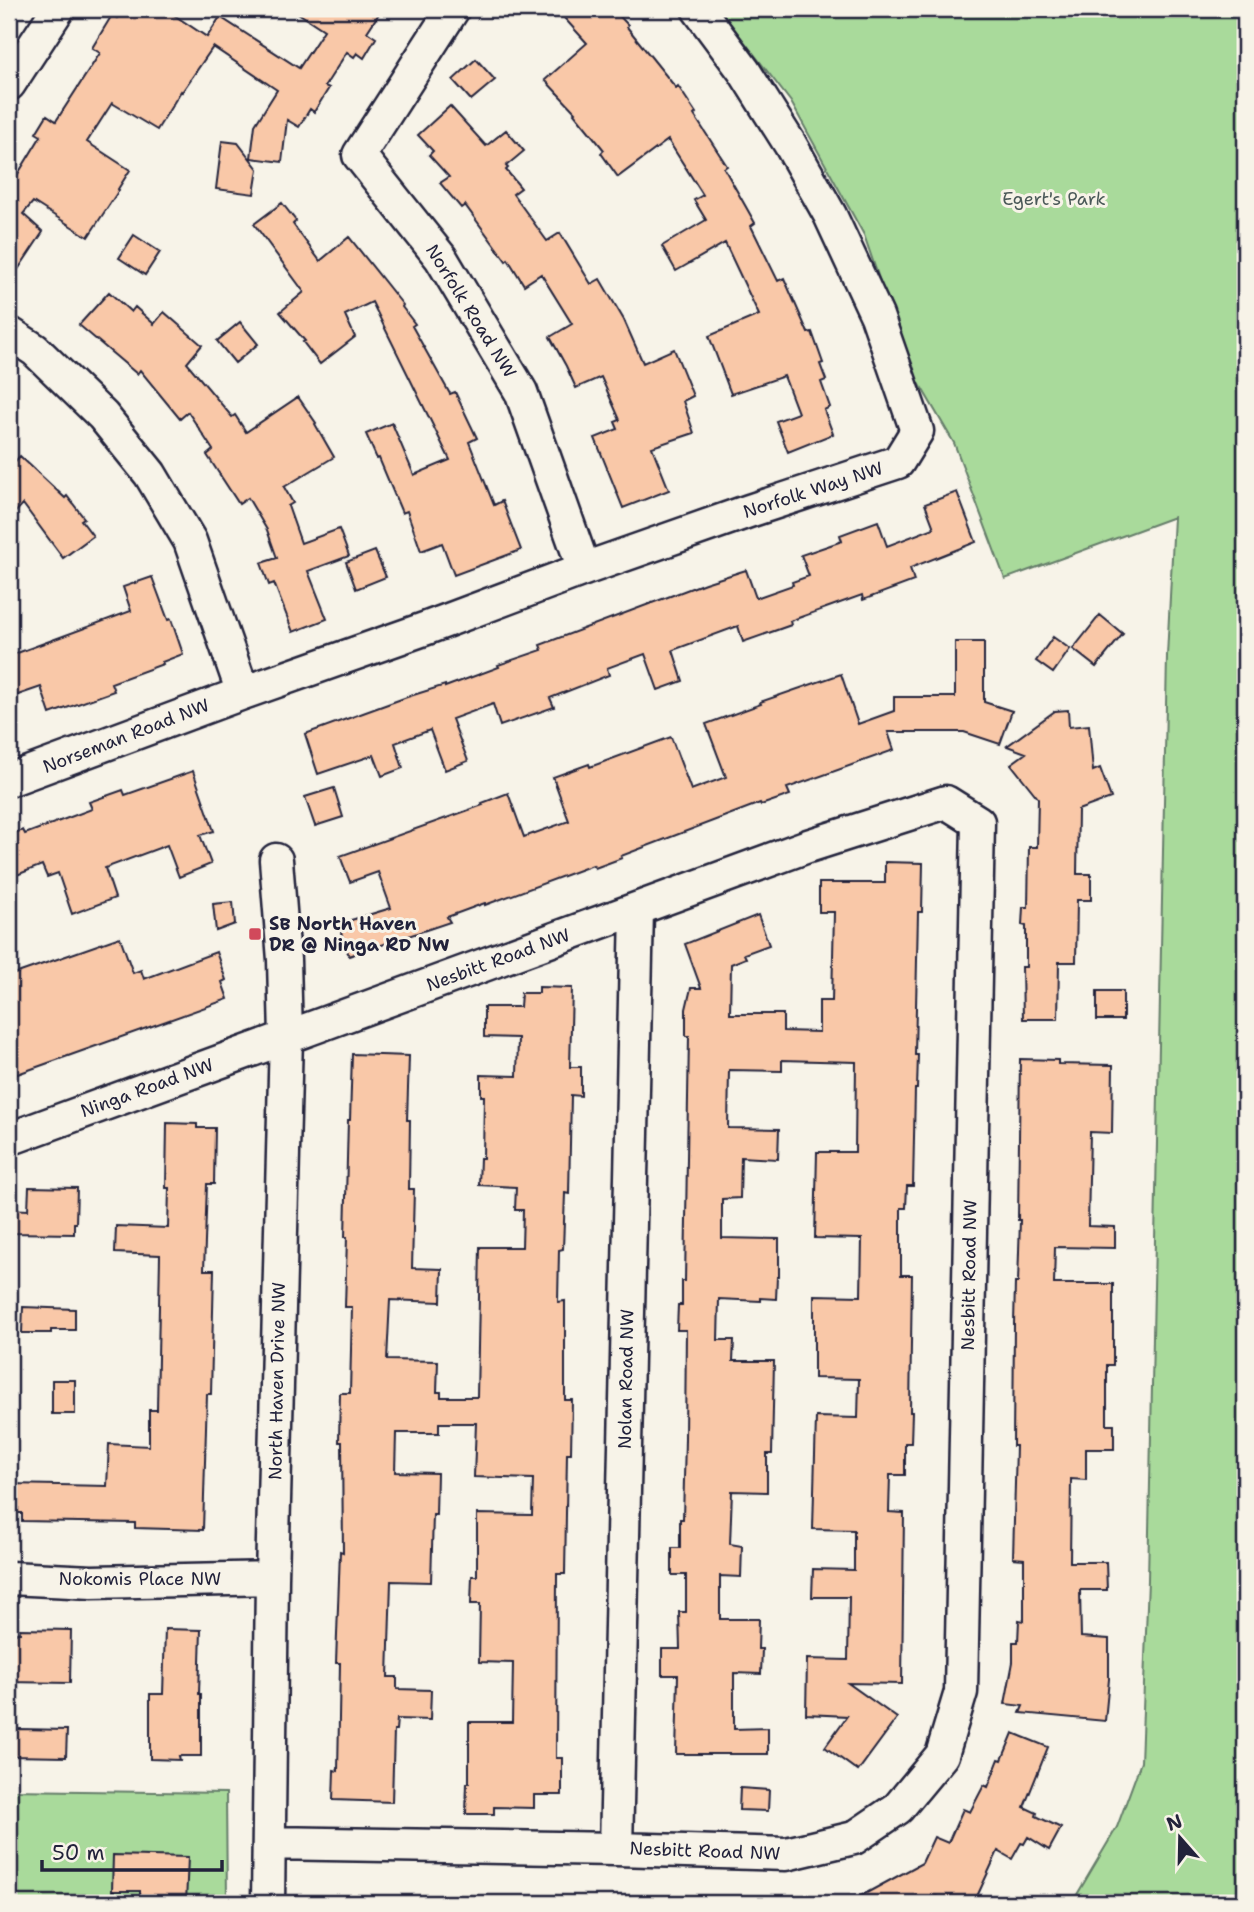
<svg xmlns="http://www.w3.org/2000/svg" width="1254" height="1912" viewBox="0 0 1254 1912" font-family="'Shantell Sans',sans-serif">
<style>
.green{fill:#a9da9b;stroke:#667e6b;stroke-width:2}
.building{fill:#f9c8a8;stroke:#22223b;stroke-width:2}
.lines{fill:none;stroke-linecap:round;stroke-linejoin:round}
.minor-casing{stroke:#22223b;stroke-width:37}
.minor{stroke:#f7f3e8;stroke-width:32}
.poi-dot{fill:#d1495b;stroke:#f7f3e8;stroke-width:2.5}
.labels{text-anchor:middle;stroke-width:6;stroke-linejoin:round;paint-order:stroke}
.park-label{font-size:18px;fill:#4a5958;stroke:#f7f3e8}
.street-label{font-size:18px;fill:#22223b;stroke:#f7f3e8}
.poi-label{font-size:18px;font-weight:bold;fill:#22223b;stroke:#f7f3e8;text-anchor:start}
</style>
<rect width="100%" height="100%" fill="#f7f3e8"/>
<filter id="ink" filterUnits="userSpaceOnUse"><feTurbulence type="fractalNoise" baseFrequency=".0143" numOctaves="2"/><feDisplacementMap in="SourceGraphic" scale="14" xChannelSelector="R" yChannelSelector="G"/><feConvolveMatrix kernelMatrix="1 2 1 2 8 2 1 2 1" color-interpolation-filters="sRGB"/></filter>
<g filter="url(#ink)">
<path class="green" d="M719 9H1245V1903H1072L1117 1827 1141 1762 1148 1580 1167 656 1174 517 1005 579 954 443 909 366 864 235 791 102Z
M9 1790 226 1793 227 1903H9Z"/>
<path class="building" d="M123 9H165L207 37 220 17 299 68 324 30 292 9H382L367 32 376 38 364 58 357 53 354 57 347 52 325 86 329 88 314 112 310 109 299 127 287 120 282 162 251 158 255 125 277 90 213 47 182 92 181 91 157 130 112 103 87 142 130 170 118 189 119 190 88 237 33 202 23 214 43 232 9 283V172L16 177 41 136 36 133 47 115 56 121 100 53 92 48 112 15 117 18Z
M556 9H613L628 25 627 27 676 88 678 86 696 113 694 115 727 166 724 168 755 223 751 226 778 281 784 278 808 333 812 332 823 363 820 364 826 380 821 382 830 407 824 410 833 434 788 452 776 421 798 413 784 376 731 394 709 336 759 315 725 243 676 271 662 246 706 220 694 200 703 195 668 140 618 177 601 153 604 150 574 113 575 112 545 80 587 43Z
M476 59 495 80 471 100 453 80Z
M450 106 486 146 506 130 524 151 506 166 508 168 506 170 521 188 513 194 547 241 560 233 591 284 600 279 624 320 643 363 674 349 693 396 683 401 694 433 652 447 669 490 623 508 595 438 618 429 615 422 620 420 601 377 576 388 566 366 550 337 572 324 541 274 524 285 508 259 506 261 465 205 461 208 440 183 449 177 429 155 433 151 418 135Z
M222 141 238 143 258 169 254 194 216 189Z
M282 203 296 221 293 224 320 261 349 237 403 305 402 307 415 324 412 326 450 394 455 392 477 438 469 442 494 505 502 501 521 550 454 575 442 543 421 551 407 511 402 513 379 458 377 459 366 434 392 423 414 475 450 460 372 302 345 315 355 337 320 364 303 342 305 341 280 312 304 292 254 224Z
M134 235 160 252 145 275 119 258Z
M109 292 131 312 135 307 154 324 164 312 202 345 187 363 232 417 235 415 246 432 298 397 316 423 315 424 334 457 284 487 293 503 288 506 301 543 339 529 349 556 308 571 327 619 293 632 274 583 269 585 261 563 277 558 267 530 248 498 239 504 207 455 213 450 188 412 180 419 140 370 137 374 79 325Z
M240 322 258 344 235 363 217 341Z
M20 456 65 498 67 496 84 518 81 520 93 536 63 558 23 504 9 519V468Z
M957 492 976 542 910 568 914 581 863 600 862 595 790 621 791 625 743 642 738 626 673 650 683 681 658 690 645 654 607 668 609 675 550 698 554 707 500 726 493 704 452 719 468 761 445 770 430 730 395 743 403 768 382 776 374 755 318 774 305 734 407 697 445 685V687L499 667 498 665 542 650 540 645 705 583 746 570 756 598 793 585 792 582 809 576 801 555 842 541 840 535 878 521 887 546 934 528 925 504Z
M375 551 386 577 356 589 346 562Z
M152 577 168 620 171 619 183 654 162 662 163 664 111 683 114 691 50 714 41 687 9 698V656L131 611 123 587Z
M1100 615 1123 634 1096 667 1073 649Z
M1053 637 1070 649 1053 673 1036 661Z
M955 642H984V702L1012 711 1000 744 964 732H888L894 750 787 788 790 795 761 805 760 803 621 856 622 858 595 868 593 865 485 905V903L447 917 450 922 349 956 338 924 391 908 378 872 350 882 340 856 483 805 482 803 508 793 524 837 569 821 553 777 589 764 590 767 671 737 691 790 726 777 706 724 761 704 760 702 841 674 858 724 894 711V697H955Z
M1068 710 1069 727 1089 725 1093 771 1100 768 1111 798 1078 810 1077 874H1091V900H1077L1076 962H1059L1058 1019H1023L1022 967H1026V926L1022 925 1023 907H1028L1029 847H1037L1038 798 1011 764 1026 753 1007 746 1055 711Z
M193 771 214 831 200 835 211 864 179 877 167 845 105 868 115 898 72 914 58 873 47 877 42 865 9 878V835L23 830 25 834 92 809 89 802 123 790 125 795Z
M334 788 343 817 315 826 305 797Z
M885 862 923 863 922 912H918L915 1055H918L917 1089H915L913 1186H907L906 1208H901V1275H912L910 1412H912L911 1443H905V1475H890L889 1512 904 1513 902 1684 848 1683 897 1718 858 1771 825 1747 847 1716 806 1714 807 1659 848 1660 849 1597H812L813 1569 854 1570V1530L813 1529 816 1417 858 1418 859 1379 814 1378V1295L861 1296 862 1239 815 1238 817 1152H855L856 1062 782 1060V1071L729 1070 728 1128 779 1129 778 1159 741 1157 740 1198 722 1199V1238L779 1239V1277H777L776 1299 760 1298V1301L719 1299 718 1340H734L733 1361H774L772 1454H767V1492L732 1491 730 1544 742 1546 741 1577 720 1576V1619H759L758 1649H762L761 1674 734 1673V1729L768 1728V1754H676L678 1675H662V1649H680L679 1612H686V1575H672V1548H680V1519H683L685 1439 686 1330H677L678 1305H682V1281H685L689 1036H686V1009L691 988H701L685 944 758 915 769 945 744 954 746 958 731 964 730 1014H783V1031L819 1032V1001H832L834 912H819V883H885Z
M233 902 235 924 216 931 213 904Z
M120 937 133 973 141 970 144 979 216 952 226 980 222 982 228 999 9 1077V976Z
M539 987 572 988 570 1067H581V1096L571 1095 569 1194 565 1193 563 1249 559 1250 558 1302 565 1301V1400H572L571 1453H567L565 1574H557L556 1758H562V1795H534V1808L494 1807V1814H466L467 1783H469V1722H512L513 1663 479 1662 480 1604H471L472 1576H477V1514L532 1515 533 1479 474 1477 476 1423H439V1433H396L395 1472 437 1473 436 1515H433L431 1582 391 1581 388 1677H397V1689L431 1690 430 1720 397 1719 396 1730H394L392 1802 333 1800 334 1770 338 1771 340 1663H336L340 1551 343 1552 342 1442H339L340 1393H350L352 1307H345L347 1237H345L348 1120H350L352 1054 409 1056 407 1120H410L409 1189H414L412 1268 442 1269 441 1302 390 1300 387 1360 438 1361 437 1392H441V1397H477L480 1247H522L523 1210H515L516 1187 479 1185 480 1158H483L484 1096H481V1075L517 1076 518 1038 484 1037V1007H520L521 993H539Z
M1097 991H1123V1020H1097Z
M1020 1059 1058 1060V1064L1113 1065 1112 1133 1090 1132 1088 1226 1115 1227V1248L1055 1247 1054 1284H1113V1365H1107V1425H1114V1449H1086V1480L1071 1479 1070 1562H1106L1107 1590H1080L1081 1637 1109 1639V1679L1105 1721 1020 1713 1023 1706 1005 1704 1013 1662V1642H1018L1019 1620 1024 1621V1559L1013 1558 1016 1446H1013L1014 1324 1015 1283H1018L1020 1220H1018Z
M167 1123 197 1124V1128H215L214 1184H207L204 1270H214L211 1394H207L203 1530 135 1528V1523L22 1521V1513H9V1484L107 1486 109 1444 149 1446V1410H157L160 1255 115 1253 116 1226 168 1228 169 1188H166Z
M29 1187 77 1188 76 1223H74V1234L9 1233V1209L28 1210Z
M23 1307 75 1309V1330H51V1333H22Z
M52 1380H75V1414H52Z
M20 1629 71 1630 70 1683 9 1682V1633H20Z
M165 1629 201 1630 199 1694H201V1756H179L180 1760 150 1759V1694H163Z
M20 1729 67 1730 66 1757 9 1756V1730Z
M1013 1733 1048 1747 1024 1807 1037 1813 1036 1816 1061 1828 1049 1850 1028 1837 1024 1844 1021 1843 1012 1859 998 1851 974 1903H952L936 1896 922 1903H848L922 1863 934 1837 948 1843 963 1809 970 1812 984 1785 988 1787 999 1759 1002 1760Z
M740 1788 769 1790 768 1811 739 1810Z
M113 1855 188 1857 186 1903H140V1891H112Z"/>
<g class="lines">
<g class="minor-casing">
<path id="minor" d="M453 9 359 155 441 258 521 392 584 569
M9 84 58 9
M9 333 35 350 103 416 150 474 190 541 243 693
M9 780 243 693 427 628 584 569 749 511 898 462 917 431 877 316 830 215 790 144 744 71 698 9
M9 1139 808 846 946 802 978 822 961 1692 942 1755 898 1808 854 1838 786 1854 616 1849 269 1843
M9 1578 92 1582 272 1578
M616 1849 637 910
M268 1903 272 1578 286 1037 284 960 276 860"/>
</g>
<use href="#minor" class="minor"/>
</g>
</g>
<rect class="poi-dot" x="248" y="927" width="14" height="14" rx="3.5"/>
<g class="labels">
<g class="park-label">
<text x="1054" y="205">Egert's Park</text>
</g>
<g class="street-label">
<text transform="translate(471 311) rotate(58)" y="6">Norfolk Road NW</text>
<text transform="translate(813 490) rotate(-18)" y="6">Norfolk Way NW</text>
<text transform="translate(126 736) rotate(-21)" y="6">Norseman Road NW</text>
<text transform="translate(498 960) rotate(-20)" y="6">Nesbitt Road NW</text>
<text transform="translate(147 1088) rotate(-20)" y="6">Ninga Road NW</text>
<text transform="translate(969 1275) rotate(-89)" y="6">Nesbitt Road NW</text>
<text transform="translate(626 1379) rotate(-89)" y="6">Nolan Road NW</text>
<text transform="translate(277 1381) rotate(-89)" y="6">North Haven Drive NW</text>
<text x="140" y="1585">Nokomis Place NW</text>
<text transform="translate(705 1851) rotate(2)" y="6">Nesbitt Road NW</text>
</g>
<g class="poi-label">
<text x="269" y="930">SB North Haven<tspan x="269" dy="21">DR @ Ninga RD NW</tspan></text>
</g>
</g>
<rect width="1254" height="1912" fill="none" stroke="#f7f3e8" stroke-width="35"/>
<rect x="18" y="18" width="1219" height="1877" fill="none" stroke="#22223b" stroke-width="2.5" filter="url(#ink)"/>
<g transform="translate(1180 1838) rotate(340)" stroke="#f7f3e8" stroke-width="5" paint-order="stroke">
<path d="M0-5L12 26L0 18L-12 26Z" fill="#22223b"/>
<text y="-10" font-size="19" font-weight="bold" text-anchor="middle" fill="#22223b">N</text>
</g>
<path d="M42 1860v10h180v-10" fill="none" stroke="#22223b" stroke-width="3.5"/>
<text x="52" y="1860" font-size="21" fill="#22223b" stroke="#f7f3e8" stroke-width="5" paint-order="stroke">50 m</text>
</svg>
